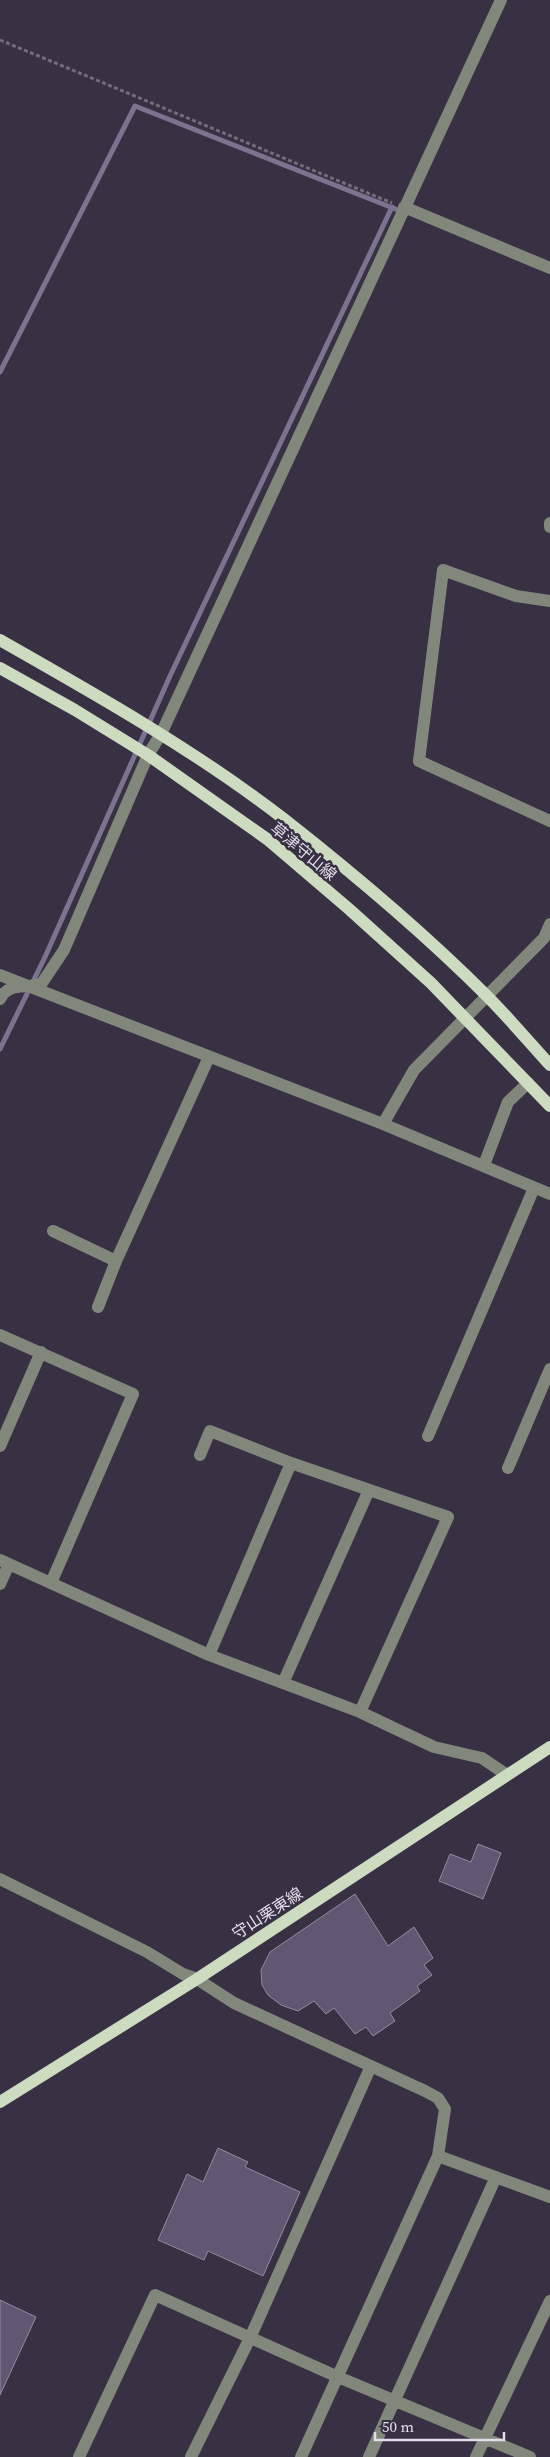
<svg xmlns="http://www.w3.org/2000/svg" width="550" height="2457" viewBox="0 0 550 2457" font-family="'Source Serif 4','Noto Sans JP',serif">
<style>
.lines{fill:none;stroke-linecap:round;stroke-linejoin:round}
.stream{stroke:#7c7390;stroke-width:5}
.building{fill:#605773;stroke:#918ba0}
.path{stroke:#726c7c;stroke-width:3;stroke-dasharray:4 2.5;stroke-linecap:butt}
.minor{stroke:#81887b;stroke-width:12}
.major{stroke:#cddbc1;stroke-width:12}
.labels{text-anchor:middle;stroke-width:5;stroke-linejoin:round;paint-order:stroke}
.street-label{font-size:16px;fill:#e1dde9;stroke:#373143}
</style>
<rect width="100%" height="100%" fill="#373143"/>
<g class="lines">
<path class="stream" d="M0 372 135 106 403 212
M0 1049 45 957 170 676 392 207"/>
</g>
<path class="building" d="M478 1844 501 1853 483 1899 439 1881 450 1854 471 1862Z
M355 1894 388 1946 414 1927 433 1958 424 1965 432 1975 417 1986 420 1991 390 2013 395 2021 373 2036 366 2027 355 2034 334 2008 326 2014 314 2001 298 2011 281 2005 268 1995 262 1985 261 1970 270 1952Z
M218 2148 248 2162 245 2167 300 2192 263 2276 208 2251 204 2260 158 2240 187 2174 203 2182Z
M0 2300 36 2317 0 2395Z"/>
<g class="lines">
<path class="path" d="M0 40 392 203"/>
<path class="minor" d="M404 207 550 268
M550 523V527
M550 601 516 596 443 570 419 761 550 821
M0 975 383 1124 550 1194
M0 999C9 981 27 990 42 983L64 950 148 755 161 734 501 0
M383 1124 414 1070 544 938 550 924
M484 1165 508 1102 528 1083
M53 1231 116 1261
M98 1307 116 1261 209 1057
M0 1335 133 1394 51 1583
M428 1436 534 1188
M0 1446 41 1352
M200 1455 210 1431 291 1463
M508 1468 550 1369
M0 1560 209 1655 360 1712 434 1747 482 1758 507 1775
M0 1584 9 1564
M209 1655 291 1463 448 1517 360 1712
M283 1683 369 1490
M0 1879 147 1952 183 1974 197 1979 234 2003 425 2091 438 2098 445 2109 438 2156 301 2457
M438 2156 550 2197
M79 2457 155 2295 338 2377 530 2457
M191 2457 250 2338 371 2066
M369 2457 496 2177
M476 2457 550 2301"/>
<path class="major" d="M0 640C97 695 196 751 284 819 354 874 423 932 486 995 508 1017 529 1042 550 1065
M0 668 75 710 148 755 267 839 349 909 431 983 550 1106
M0 2102 197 1979 550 1747"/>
</g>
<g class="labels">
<g class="street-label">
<text transform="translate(304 851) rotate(40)" y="6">草津守山線</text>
<text transform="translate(267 1913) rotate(-33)" y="6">守山栗東線</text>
</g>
</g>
<path d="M375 2432v8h129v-8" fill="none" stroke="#e1dde9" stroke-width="2.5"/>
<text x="382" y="2432" font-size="15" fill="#e1dde9" stroke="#373143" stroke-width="4" paint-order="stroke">50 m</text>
</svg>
